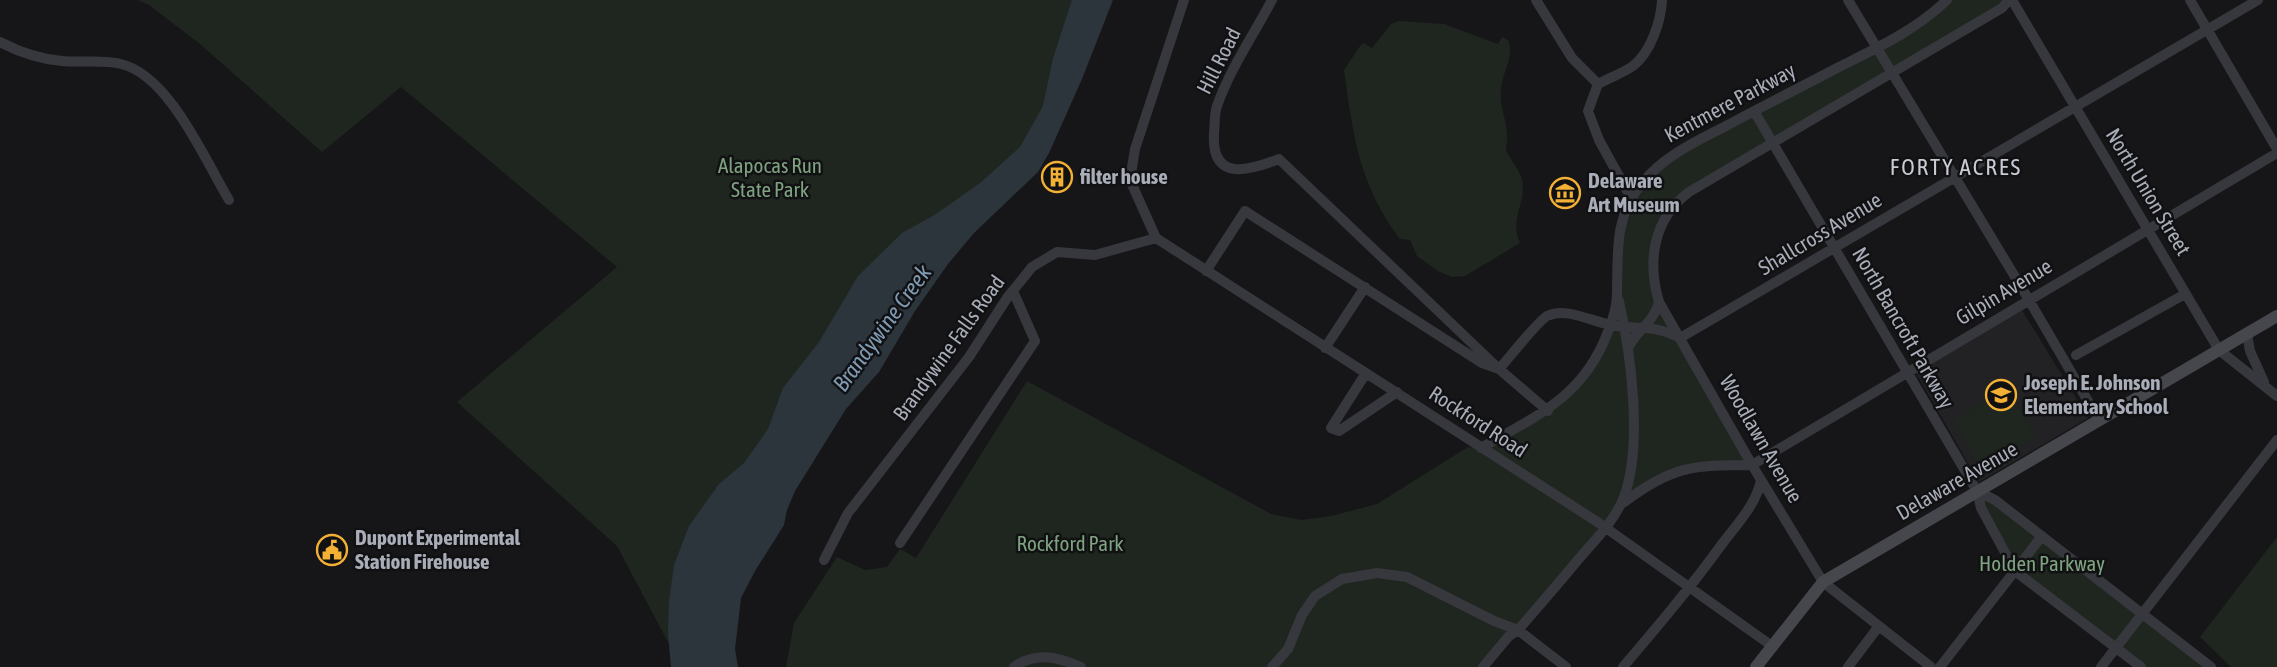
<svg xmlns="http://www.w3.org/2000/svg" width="2277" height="667" viewBox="0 0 2277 667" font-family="'Asap Condensed',sans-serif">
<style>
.built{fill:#222225}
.green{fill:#1e261f}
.water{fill:#2c353c}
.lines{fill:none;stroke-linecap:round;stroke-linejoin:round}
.street{stroke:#37383d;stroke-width:10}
.secondary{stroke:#45474d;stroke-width:12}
.labels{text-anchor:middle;stroke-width:5;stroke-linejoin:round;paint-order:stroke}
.street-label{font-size:21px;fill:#a8adb8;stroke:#111113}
.park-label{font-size:21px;fill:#7fa381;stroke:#111113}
.poi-label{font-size:21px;font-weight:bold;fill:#a8adb8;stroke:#111113;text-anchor:start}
.neighbourhood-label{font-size:23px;letter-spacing:2px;fill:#c9ccd4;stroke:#111113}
.water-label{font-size:23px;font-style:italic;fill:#7f9bb3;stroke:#111113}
</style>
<rect width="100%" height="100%" fill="#161618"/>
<path class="built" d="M2022 310 2088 418 1979 482 1915 371Z"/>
<path class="green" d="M138 0H1103L1048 139 941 247 684 640 669 644 617 546 457 402 617 267 401 87 322 152 200 44 149 5Z
M1947 0H2009L1689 192 1660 227 1656 293 1752 465 1701 466 1633 495 1483 667H786L794 623 837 557 865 570 887 567 900 549 916 558 1027 381 1271 514 1301 520 1331 516 1377 504 1468 447 1481 448 1576 386 1611 325 1624 326 1619 303 1625 213 1661 164 1877 48Z
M1399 21 1444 24 1498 44 1502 37 1508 40C1515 56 1502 73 1501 89 1499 105 1506 118 1507 133 1508 139 1506 144 1506 150 1511 162 1523 173 1523 186 1523 208 1510 221 1520 243L1465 276 1452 277 1438 271 1417 256 1410 240 1400 239C1359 185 1353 135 1344 70L1360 46 1364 43 1372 48 1391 24Z
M2008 388 2036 437 1981 469 1953 420Z
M1977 491 2211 667H2141L2015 571Z
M2277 537V667H2231L2200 637Z"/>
<path class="water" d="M1072 0H1113L1082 79 1049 153 1038 172 974 233 948 264 915 311 879 372 846 409 795 491 787 510 784 525 755 571 741 598 735 649 738 667H671L668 634 669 602 674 565 689 526 719 484 744 463 768 429 783 388 819 342 858 276 902 233 936 214 980 183 1020 147 1043 106 1053 58Z"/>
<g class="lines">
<path class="street" d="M1272 0C1254 34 1230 69 1217 106 1214 115 1215 125 1214 133 1211 182 1248 171 1279 159L1499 369 1548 411
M1536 0 1572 58 1598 84
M1848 0 2029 300 2099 420
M2012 0 2219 350 2277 396
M2190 0 2277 149
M0 42C19 52 40 59 62 61 81 63 102 59 121 64 169 75 205 160 229 200
M1754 111 1977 491 1981 508 2015 571 2141 667
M1631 198 1599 140 1588 111 1598 84C1609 78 1623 73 1633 66 1651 52 1661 21 1662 0
M1156 238 1599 523 1772 646
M1156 238 1130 180 1135 149 1184 0
M1206 271 1245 211 1482 363 1499 369C1509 358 1538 321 1547 316 1567 307 1590 321 1611 325 1639 331 1652 323 1680 338L2258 0
M2247 334 2250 351 2264 382
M1325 348 1365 287
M1628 348C1637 329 1653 324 1659 302
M2076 355 2185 294
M1366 373 1331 428 1339 431 1397 392
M1481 448C1536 416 1583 397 1607 334 1613 320 1617 307 1617 293 1618 251 1614 216 1643 182 1664 156 1697 141 1726 126 1763 106 1801 87 1839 67 1877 48 1916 30 1947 0
M1752 465 2277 153
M1977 491 1995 500 2211 667
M1623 503C1672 466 1692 465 1752 465
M900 543 1035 341 1013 291
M824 560 848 513 969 357 1007 298 1032 267 1057 252 1095 255 1156 238
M1014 667C1036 651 1058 657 1081 667
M1272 667 1288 649 1302 615 1315 596 1342 579 1377 573 1407 577 1494 621 1518 630 1566 667
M1483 667 1509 636 1518 630C1538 607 1558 584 1577 561 1594 541 1614 522 1624 497 1643 445 1631 354 1619 301
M1623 667C1657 627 1691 587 1722 544 1737 524 1756 505 1761 480
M1848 667 1879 626
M1931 667 1823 582 1752 465 1659 302C1647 261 1653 219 1689 192L2002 8 2009 0
M1940 667 2042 536
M2101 667 2277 440"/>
<path class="secondary" d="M1756 667 1823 582 2277 316"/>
</g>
<defs>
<g id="building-ring" transform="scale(1.575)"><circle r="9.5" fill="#111113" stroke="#f2b134" stroke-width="1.5"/><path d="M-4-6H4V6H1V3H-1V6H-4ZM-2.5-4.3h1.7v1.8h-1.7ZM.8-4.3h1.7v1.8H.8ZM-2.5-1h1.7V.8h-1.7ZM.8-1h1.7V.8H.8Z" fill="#f2b134"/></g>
<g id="museum-ring" transform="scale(1.575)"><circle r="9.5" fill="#111113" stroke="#f2b134" stroke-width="1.5"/><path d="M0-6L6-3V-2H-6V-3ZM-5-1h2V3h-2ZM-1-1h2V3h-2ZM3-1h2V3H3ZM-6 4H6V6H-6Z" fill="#f2b134"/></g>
<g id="school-ring" transform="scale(1.575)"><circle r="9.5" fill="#111113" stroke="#f2b134" stroke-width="1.5"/><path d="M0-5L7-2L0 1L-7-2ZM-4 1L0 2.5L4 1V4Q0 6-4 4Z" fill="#f2b134"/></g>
<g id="civic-ring" transform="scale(1.575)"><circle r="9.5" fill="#111113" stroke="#f2b134" stroke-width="1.5"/><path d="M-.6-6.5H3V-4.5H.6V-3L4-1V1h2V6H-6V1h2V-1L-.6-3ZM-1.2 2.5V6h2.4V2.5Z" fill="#f2b134"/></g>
</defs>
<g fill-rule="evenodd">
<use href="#building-ring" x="1057" y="177"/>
<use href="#museum-ring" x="1565" y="193"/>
<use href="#school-ring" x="2001" y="395"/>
<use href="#civic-ring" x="332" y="550"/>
</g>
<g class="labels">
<g class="street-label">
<text transform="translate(1219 61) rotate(-63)" y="7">Hill Road</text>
<text transform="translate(1730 103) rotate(-28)" y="7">Kentmere Parkway</text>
<text transform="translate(2148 192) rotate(59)" y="7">North Union Street</text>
<text transform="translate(1820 234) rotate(-31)" y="7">Shallcross Avenue</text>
<text transform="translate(2004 292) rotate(-31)" y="7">Gilpin Avenue</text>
<text transform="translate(1903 328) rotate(60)" y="7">North Bancroft Parkway</text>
<text transform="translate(949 348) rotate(-54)" y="7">Brandywine Falls Road</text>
<text transform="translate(1478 422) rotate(33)" y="7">Rockford Road</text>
<text transform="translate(1761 439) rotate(60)" y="7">Woodlawn Avenue</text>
<text transform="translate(1957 481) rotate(-30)" y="7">Delaware Avenue</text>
</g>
<g class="park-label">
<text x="770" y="173">Alapocas Run<tspan x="770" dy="24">State Park</tspan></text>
<text x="1070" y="551">Rockford Park</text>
<text x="2042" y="571">Holden Parkway</text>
</g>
<g class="poi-label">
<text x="1080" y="184">filter house</text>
<text x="1588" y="188">Delaware<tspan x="1588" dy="24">Art Museum</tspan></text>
<text x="2024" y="390">Joseph E. Johnson<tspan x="2024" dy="24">Elementary School</tspan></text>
<text x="355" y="545">Dupont Experimental<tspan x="355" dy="24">Station Firehouse</tspan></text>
</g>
<g class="neighbourhood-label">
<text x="1956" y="175">FORTY ACRES</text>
</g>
<g class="water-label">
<text transform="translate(882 328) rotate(-54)" y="8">Brandywine Creek</text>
</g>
</g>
</svg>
